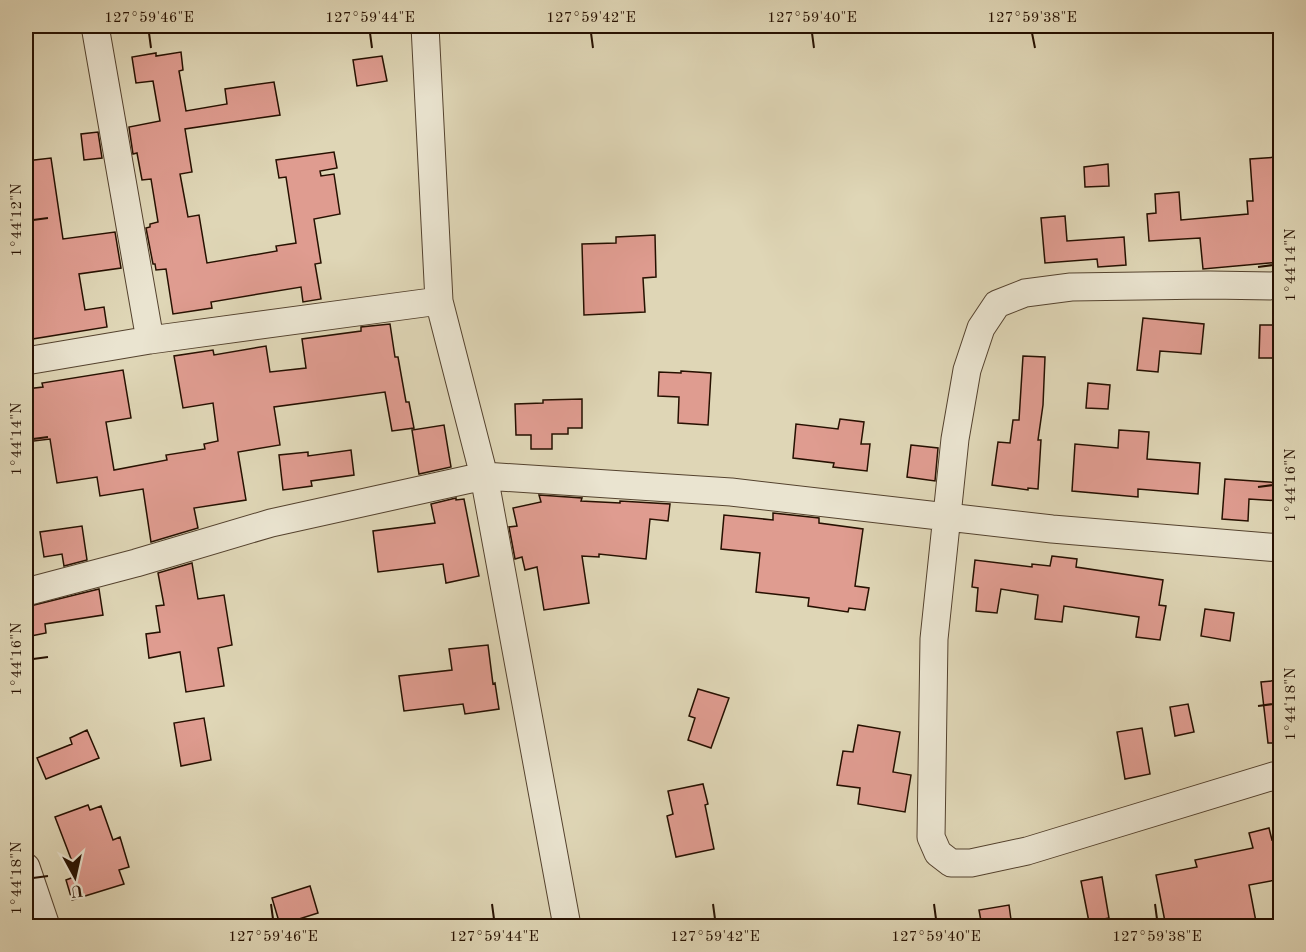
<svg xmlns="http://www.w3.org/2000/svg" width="1306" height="952" viewBox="0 0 1306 952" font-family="'Old Standard TT',serif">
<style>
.building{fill:#df9c90;stroke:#261000;stroke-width:1.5}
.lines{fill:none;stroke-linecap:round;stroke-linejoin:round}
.minor-casing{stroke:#54422e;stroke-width:29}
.minor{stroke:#eae4d0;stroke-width:27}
.ticks{fill:none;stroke:#261000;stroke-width:2}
.neatline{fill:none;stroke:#261000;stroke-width:2}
.ticks-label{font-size:15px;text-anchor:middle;fill:#261000}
</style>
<rect width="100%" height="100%" fill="#dfd6b6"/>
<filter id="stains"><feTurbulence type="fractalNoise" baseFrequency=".00333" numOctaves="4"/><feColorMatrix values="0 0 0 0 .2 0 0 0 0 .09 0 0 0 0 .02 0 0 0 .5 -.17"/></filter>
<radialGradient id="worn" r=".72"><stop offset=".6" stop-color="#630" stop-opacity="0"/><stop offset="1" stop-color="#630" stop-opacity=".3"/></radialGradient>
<path class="building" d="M181 52 183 70 179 71 186 111 227 104 225 89 274 82 280 115 185 129 192 172 180 174 188 217 199 215 207 263 277 251 276 246 296 243 286 177 279 178 276 160 334 152 337 168 320 171 321 176 334 174 340 214 314 219 321 263 315 264 321 299 303 302 301 287 211 302 212 308 173 314 166 269 156 270 155 264H153L146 228 150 227V224L158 222 151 179 142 180 137 153 133 154 129 127 160 121 153 81 136 83 132 57 156 53V56Z
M382 56 387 81 357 86 353 60Z
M98 132 102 158 84 160 81 134Z
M1278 157 1280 177H1274L1278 229H1281V262L1203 269 1200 238 1149 241 1147 214 1156 213 1155 194 1179 192 1181 220 1248 214 1247 201H1253L1250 159Z
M51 158 63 239 115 232 121 268 79 274 85 310 104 307 107 327 26 340V161Z
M1108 164 1109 186 1085 187 1084 167Z
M1065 216 1067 241 1124 237 1126 265 1098 267 1097 259 1045 263 1041 218Z
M655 235 656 277 643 278 645 312 584 315 582 244 616 243V237Z
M1143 318 1204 324 1201 354 1160 351 1158 372 1137 370Z
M390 324 395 357H398L406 402H409L414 428 392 431 385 392 274 407 280 445 238 452 246 500 194 508 198 528 151 542 143 489 100 496 97 477 57 483 50 439 26 442V389L43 387 42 383 123 370 131 418 106 422 114 470 167 460 166 455 205 449 204 444 218 441 213 403 183 408 174 356 213 350 214 355 266 346 270 372 306 368 302 339 361 331V327Z
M1260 325H1281V358H1259Z
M1023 356 1045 357 1043 405 1038 440H1041L1038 489 1028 488V490L992 485 998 442 1010 443 1013 420H1019Z
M681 371 711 373 708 425 678 423 679 397 658 396 659 372 681 373Z
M1088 383 1110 385 1108 409 1086 408Z
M582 399V428H568V434H552V449H531V435H516L515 404 543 403V400Z
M840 419 864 422 861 444H870L867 471 833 467 834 463 793 458 796 424 838 429Z
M444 425 451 467 419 474 412 430Z
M1119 430 1149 432 1147 459 1200 463 1198 494 1138 489V497L1072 491 1075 444 1118 448Z
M911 445 938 448 935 481 907 477Z
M351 450 354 475 311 481 312 486 283 490 279 455 308 452V456Z
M1225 479 1281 483V501L1249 499 1248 521 1222 519Z
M539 495 582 498 581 501 620 503V501L670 504 668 521 650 519 646 559 599 554V557L582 556 589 603 544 610 537 567 525 570 522 557 515 559 509 527 517 526 513 508 541 502Z
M456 498V500L464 499 479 576 446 583 443 564 378 572 373 531 435 523 431 504Z
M773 513 819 518V523L863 529 855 586 869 588 865 610 849 608 848 612 808 606 809 598 756 592 760 553 721 549 724 515 773 520Z
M82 526 87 560 64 566 62 554 44 557 40 532Z
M1052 556 1077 559 1076 567 1163 580 1159 605 1166 606 1160 640 1136 637 1139 617 1064 606 1062 622 1035 619 1038 595 1001 589 997 613 976 611 978 588 972 587 975 560 1032 567V564L1050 566Z
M192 563 198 599 224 595 232 645 218 648 224 686 186 692 180 652 149 658 146 634 160 632 156 606 164 605 158 573Z
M99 589 103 615 45 624 46 633 26 637V607Z
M1205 609 1234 613 1230 641 1201 636Z
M488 645 493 684 495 683 499 709 465 714 463 704 404 711 399 676 452 670 449 649Z
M1281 680V743H1268L1261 682Z
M698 689 729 698 711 748 688 740 695 718 689 716Z
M1188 704 1194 732 1175 736 1170 707Z
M204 718 211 760 181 766 174 723Z
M858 725 900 732 893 772 911 775 905 812 858 804 860 788 837 785 843 751 853 752Z
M1142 728 1150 774 1125 779 1117 732Z
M87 730 99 758 46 779 37 758 72 744 70 738Z
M703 784 708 804 705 805 714 849 676 857 667 816 673 814 668 791Z
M88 805 90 810 101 806 113 840 120 837 129 867 119 870 124 884 72 900 66 880 74 877 71 865 73 864 55 817Z
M1269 828 1272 840 1281 838V879L1249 885 1257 927H1166L1156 875 1197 867 1195 860 1253 848 1249 833Z
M1102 877 1109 918 1089 922 1081 881Z
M310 886 318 913 280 925 272 898Z
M1009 905 1012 927H982L979 910Z"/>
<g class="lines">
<g class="minor-casing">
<path id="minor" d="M95 26 150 340
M425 26 439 301 484 476 567 926
M1280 286 1210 285 1071 287 1025 293 997 304 981 328 967 370 955 439 934 639 931 837 938 853 951 863H971L1027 851 1280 774
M26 361 150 340 439 301
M26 592 136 563 271 523 484 476 731 492 1052 529 1280 548
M26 867 46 926"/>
</g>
<use href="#minor" class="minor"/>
</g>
<path class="ticks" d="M149 33 151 48M370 33 372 48M591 33 593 48M812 33 814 48M1032 33 1035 48M33 220 48 218M1258 267 1273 265M33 439 48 437M1258 487 1273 485M33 659 48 657M1258 706 1273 704M33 878 48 876M271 904 273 919M492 904 494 919M713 904 715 919M934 904 936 919M1155 904 1157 919"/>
<rect width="1306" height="952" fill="none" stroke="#dfd6b6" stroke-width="66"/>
<g transform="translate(75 877) rotate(172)" stroke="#eae4d0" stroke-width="4.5" paint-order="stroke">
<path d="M0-4.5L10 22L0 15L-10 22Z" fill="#261000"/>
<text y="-9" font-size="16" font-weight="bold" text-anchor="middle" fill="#261000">U</text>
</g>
<rect x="33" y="33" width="1240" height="886" class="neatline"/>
<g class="ticks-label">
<text x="149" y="22">127°59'46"E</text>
<text x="370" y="22">127°59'44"E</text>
<text x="591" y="22">127°59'42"E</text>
<text x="812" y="22">127°59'40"E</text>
<text x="1032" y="22">127°59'38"E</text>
<text transform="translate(16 220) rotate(-90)" y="5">1°44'12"N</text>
<text transform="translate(1290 265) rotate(-90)" y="5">1°44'14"N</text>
<text transform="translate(16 439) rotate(-90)" y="5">1°44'14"N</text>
<text transform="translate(1290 485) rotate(-90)" y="5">1°44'16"N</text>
<text transform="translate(16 659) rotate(-90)" y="5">1°44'16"N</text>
<text transform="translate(1290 704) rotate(-90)" y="5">1°44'18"N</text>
<text transform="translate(16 878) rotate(-90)" y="5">1°44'18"N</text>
<text x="273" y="941">127°59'46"E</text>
<text x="494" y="941">127°59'44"E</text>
<text x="715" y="941">127°59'42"E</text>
<text x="936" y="941">127°59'40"E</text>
<text x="1157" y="941">127°59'38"E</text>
</g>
<rect width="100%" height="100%" filter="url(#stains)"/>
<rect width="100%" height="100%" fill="url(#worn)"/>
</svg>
